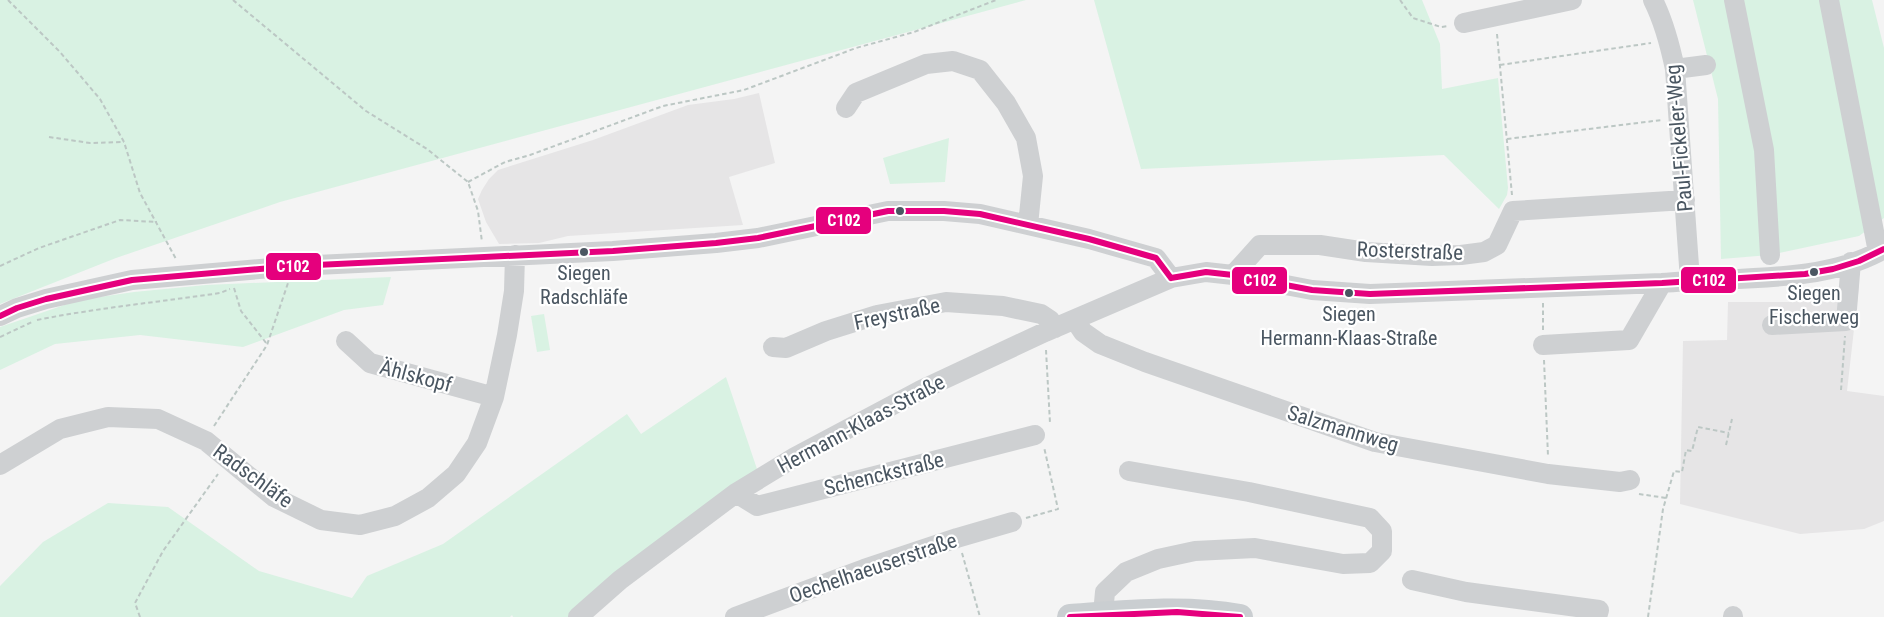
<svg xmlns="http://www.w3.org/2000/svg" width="1884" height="617" viewBox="0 0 1884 617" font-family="'Roboto Condensed',sans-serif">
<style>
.education{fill:#e6e5e6}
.green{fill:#d9f2e3}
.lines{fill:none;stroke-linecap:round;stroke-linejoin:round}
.path{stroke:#bcc7c4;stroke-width:2;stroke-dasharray:4.5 3;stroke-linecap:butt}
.minor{stroke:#ced0d2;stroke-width:20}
.major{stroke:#caced1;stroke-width:26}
.bus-1-casing{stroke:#fff;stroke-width:10}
.bus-1{stroke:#e5007d;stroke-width:6}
.bus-dot{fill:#4a5661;stroke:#fff;stroke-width:2}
.labels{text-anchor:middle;stroke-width:4.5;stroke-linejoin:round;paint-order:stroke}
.bus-label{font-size:20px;fill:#4a5661;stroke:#fff}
.street-label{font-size:21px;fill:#4a5661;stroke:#fff}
.line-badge{stroke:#fff;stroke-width:2}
.badge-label{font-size:16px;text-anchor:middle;font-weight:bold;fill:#fff}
</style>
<rect width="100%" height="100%" fill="#f4f4f4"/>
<path class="education" d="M759 93 775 163 729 177 743 225 568 236 539 243 499 244 486 222 478 199 482 190 489 179 498 170 593 140 688 105 734 99Z
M1859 285 1847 391 1884 396V521L1864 529 1800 534 1680 504 1683 341 1727 340 1728 302H1790Z"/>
<path class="green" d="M0 0H1026L280 202 116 258 0 304Z
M1094 0H1422L1440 44 1442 89 1498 78 1508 188 1507 195 1499 209 1444 155 1141 169Z
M1693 0H1872L1884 48V218L1859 236 1770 255 1721 259 1718 99Z
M949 138 945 182 890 184 883 158Z
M391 277 383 305 344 310 243 347 140 335 55 344 0 370V327L79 300 134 292 206 285Z
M544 314 550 350 537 352 531 316Z
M726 377 758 472 570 617H513L512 615 510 617H0V586L43 542 108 503 168 507 259 571 352 598 367 576 443 544 627 414 641 434Z"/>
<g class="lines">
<path class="path" d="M8 0 60 52 100 99 124 142 140 193 176 259
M233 0 366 111 427 149 468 182 478 211 482 242
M1400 0 1413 18 1441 27 1449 26
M1497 34 1512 195
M1500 65 1651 43
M49 137 90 143 124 142
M1507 139 1662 120
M468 182 505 162 530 155 663 106 744 90 856 48 914 32 996 0
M0 266 39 248 120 220 157 222
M234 288 241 311 267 344
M1543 303V330
M37 320C97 308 159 302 220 293L230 289
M0 337 32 322
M1046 350 1050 423 1049 424
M1544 360 1548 456
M1841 390 1845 336
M214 426 267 345 288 283
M1726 445 1732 419
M1639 494 1666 498
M1026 518 1058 509 1044 447
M962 553 980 617
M140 617 135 603 163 551 218 474
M1648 617 1663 509 1674 471 1682 472 1686 450 1692 451 1698 427 1729 433"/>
<path class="minor" d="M1653 0C1664 22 1670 45 1675 69L1690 280
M1734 0 1764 150 1770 255
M1829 0 1878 252
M1464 23 1572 0
M1675 69 1706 65
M846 108 856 93 926 64 953 61 980 70 1006 103 1026 138 1033 176 1028 225
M1233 275 1260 245H1320L1366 252 1432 256 1461 255 1484 252 1497 245 1513 211 1685 200
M0 316 17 308 46 299 132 280 295 266 613 251 716 243 758 238 888 211H944L980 214 1089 239 1156 258 1171 278
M1075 320 1083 332 1100 344 1145 362 1375 442 1548 474 1620 482 1630 480
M1772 325 1846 321 1851 262
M346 341 370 363 494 397
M1543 345 1629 340 1662 283
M773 347 786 348 826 331 877 315 946 302 1003 306 1041 314 1050 320 1055 328
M0 465 60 429 108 417 158 419 206 441 274 497 321 520 360 525 395 516 428 498 456 474 477 443 494 397 507 335 514 291 515 255
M736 493 757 506 1035 435
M1412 580 1466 592 1599 610 1597 617
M1103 614 1105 592 1126 572 1158 559 1195 551 1255 548 1343 564 1370 563 1382 551V531L1370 518 1249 492 1129 471
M578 617 620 580 736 493 795 457 921 390 1045 332 1171 278 1206 272 1233 275 1312 290 1370 294 1662 283C1731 276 1822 285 1884 249
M735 617 864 569 957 538 1012 522
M1733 617V616"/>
<path class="major" d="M1070 617C1126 613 1185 607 1240 617"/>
<g class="bus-1-casing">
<path id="bus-1" d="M1171 278 1206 272 1233 275 1312 290 1370 294 1662 283 1805 274 1833 269 1859 261 1884 249
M0 316 17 308 46 299 132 280 295 266 613 251 716 243 758 238 888 211H944L980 214 1089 239 1156 258 1171 278
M1070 617 1177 612 1240 617"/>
</g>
<use href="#bus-1" class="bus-1"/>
</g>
<g class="bus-dot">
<circle cx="900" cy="211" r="5"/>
<circle cx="584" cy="252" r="5"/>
<circle cx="1814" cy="272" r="5"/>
<circle cx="1349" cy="293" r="5"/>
</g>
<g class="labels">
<g class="bus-label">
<text x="584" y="280">Siegen<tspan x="584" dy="24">Radschläfe</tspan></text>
<text x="1814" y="300">Siegen<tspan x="1814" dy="24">Fischerweg</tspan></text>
<text x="1349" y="321">Siegen<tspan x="1349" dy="24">Hermann-Klaas-Straße</tspan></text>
</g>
<g class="street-label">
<text transform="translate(1679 138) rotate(-95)" y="7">Paul-Fickeler-Weg</text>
<text transform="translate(1410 251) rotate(2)" y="7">Rosterstraße</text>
<text transform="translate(897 314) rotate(-12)" y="7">Freystraße</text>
<text transform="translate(416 376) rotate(15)" y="7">Ählskopf</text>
<text transform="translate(861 424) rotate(-28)" y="7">Hermann-Klaas-Straße</text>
<text transform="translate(1343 429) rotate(17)" y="7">Salzmannweg</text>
<text transform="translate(884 474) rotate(-14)" y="7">Schenckstraße</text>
<text transform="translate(253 476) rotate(36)" y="7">Radschläfe</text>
<text transform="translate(873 568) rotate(-19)" y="7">Oechelhaeuserstraße</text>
</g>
</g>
<g class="line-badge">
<rect x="815" y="206" width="57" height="29" rx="6" fill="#e5007d"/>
<rect x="265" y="252" width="57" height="29" rx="6" fill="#e5007d"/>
<rect x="1680" y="266" width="57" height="28" rx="6" fill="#e5007d"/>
<rect x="1231" y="266" width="57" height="29" rx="6" fill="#e5007d"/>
</g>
<g class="badge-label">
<text x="844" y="226">C102</text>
<text x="293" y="272">C102</text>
<text x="1709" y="286">C102</text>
<text x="1260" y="286">C102</text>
</g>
</svg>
